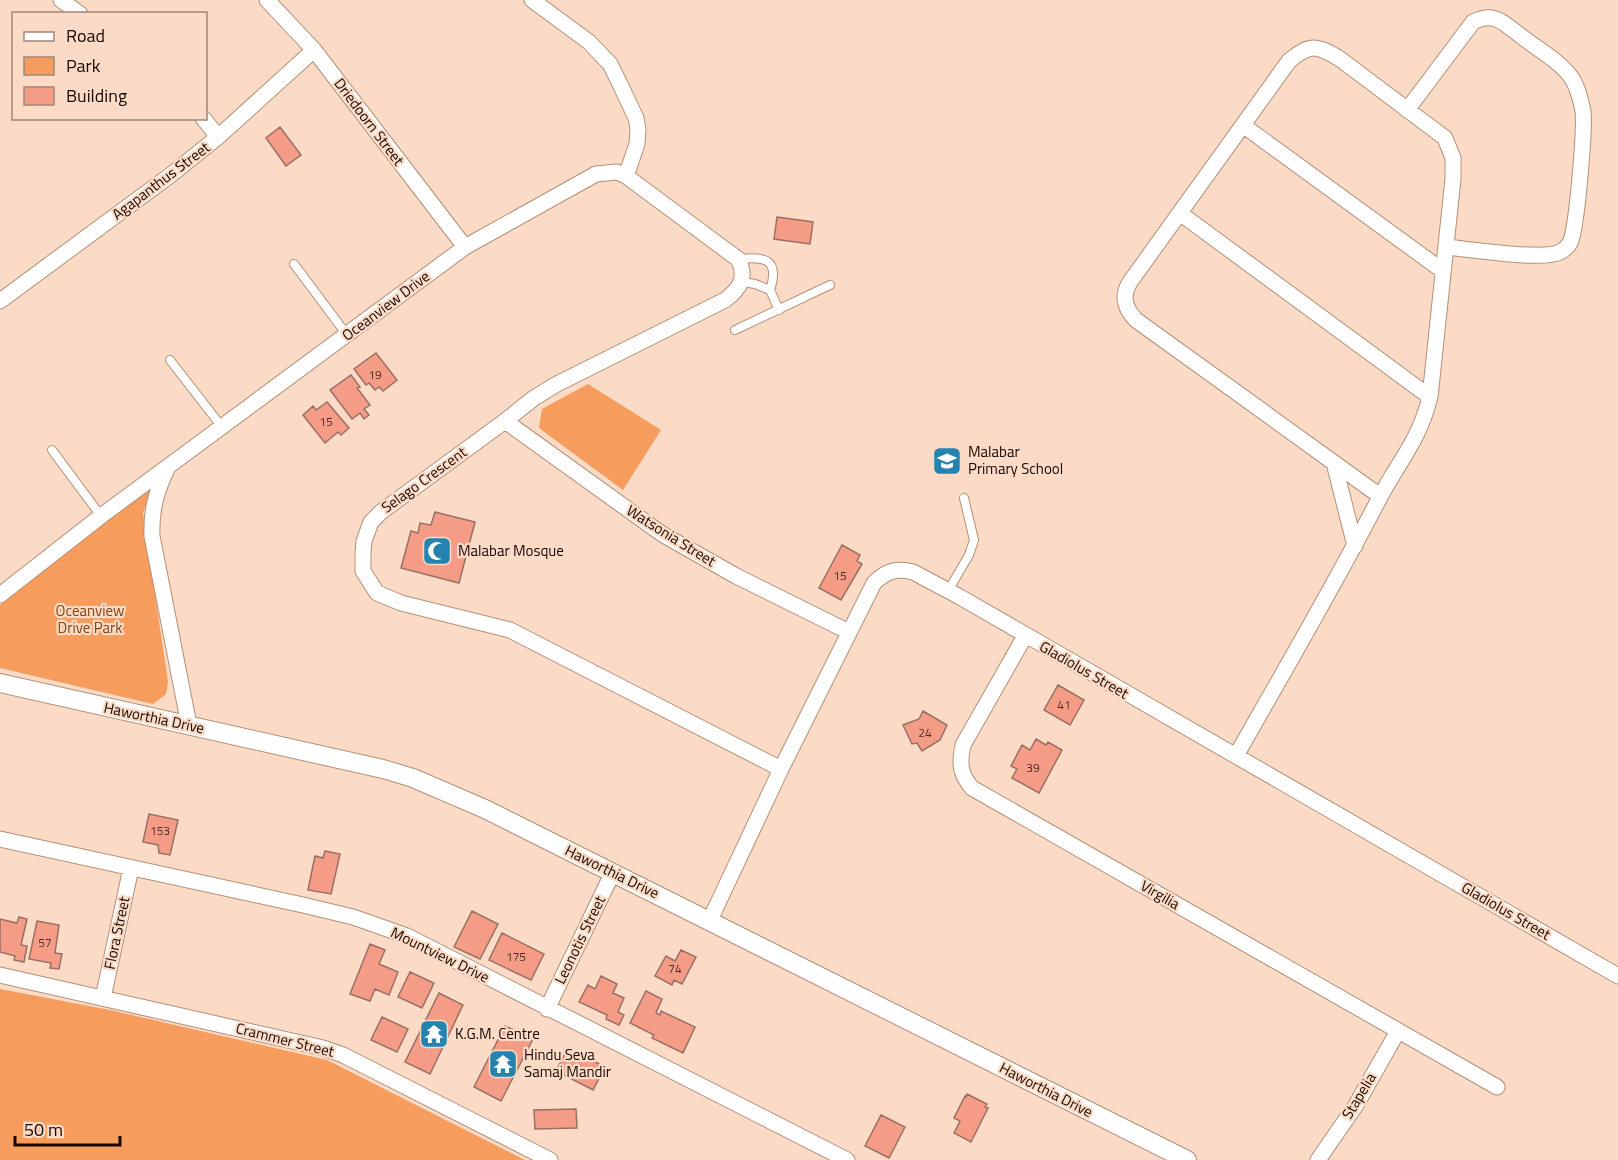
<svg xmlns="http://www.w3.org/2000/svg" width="1618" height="1160" viewBox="0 0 1618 1160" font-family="'Titillium Web',sans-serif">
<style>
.green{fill:#f69c5d}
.building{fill:#f59c87;stroke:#9a6f65;stroke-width:1.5}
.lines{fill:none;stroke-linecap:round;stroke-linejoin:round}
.service-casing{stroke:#b48f77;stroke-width:10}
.minor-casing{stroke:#b48f77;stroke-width:17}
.tertiary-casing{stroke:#b48f77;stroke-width:20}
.service{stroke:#fff;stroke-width:8}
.minor{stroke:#fff;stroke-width:15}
.tertiary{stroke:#fff;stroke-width:18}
.labels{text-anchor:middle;stroke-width:4.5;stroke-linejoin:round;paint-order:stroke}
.number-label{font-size:12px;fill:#4e2e24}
.street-label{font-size:15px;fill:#170a03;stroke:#fbdbc6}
.poi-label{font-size:15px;fill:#170a03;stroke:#fbdbc6;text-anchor:start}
.park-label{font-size:15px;fill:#814516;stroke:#fbdbc6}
</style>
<rect width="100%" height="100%" fill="#fbdbc6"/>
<path class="green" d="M588 384 661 430 623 490 539 428 542 409Z
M154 482 143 513 168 682 166 694 153 704 0 668V605Z
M0 989 110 1010 327 1060 525 1160H0Z"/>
<path class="building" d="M280 127 301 155 286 166 266 138Z
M777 217 813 222 810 244 774 239Z
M376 353 397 380 383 391 379 387 375 390 369 383 366 385 354 369Z
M351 375 360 387 357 388 370 405 364 409 369 415 364 419 360 413 352 419 330 390Z
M327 402 349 428 341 435 338 432 325 443 303 415 313 406 316 410Z
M435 512 475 522 459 583 401 568 411 531 418 533 420 523 431 525Z
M842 545 860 555 857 561 862 564 841 600 819 588Z
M1058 685 1084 700 1070 725 1044 710Z
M923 711 947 725 940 740 922 751 917 743 912 744 903 725 919 719Z
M1036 739 1046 745 1048 742 1062 750 1039 793 1012 778 1017 769 1011 766 1022 745 1030 750Z
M149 814 178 820 170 855 159 853 158 845 143 842Z
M325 851 340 854 331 894 308 890 315 856 323 858Z
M472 911 498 924 480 959 454 947Z
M19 917 27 919 21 945 27 946 24 962 14 960 15 956 0 952V919L17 923Z
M37 921 59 925 55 953 62 954 59 969 50 968 51 963 29 959Z
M502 933 544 954 531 980 489 960Z
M370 944 385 950 379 964 398 972 389 995 375 989 370 1001 350 994Z
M681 950 696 957 682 984 674 980 672 985 655 976 666 956 675 961Z
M410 972 434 983 422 1008 398 997Z
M601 976 617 984 613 993 624 998 618 1012 624 1015 619 1025 606 1019 607 1015 579 1002 588 985 595 989Z
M646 991 662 999 656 1013 660 1015 661 1011 695 1027 683 1053 652 1038 654 1035 630 1023Z
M439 993 463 1005 430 1074 405 1062Z
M382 1017 408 1029 397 1052 371 1040Z
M505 1026 521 1033 532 1041 501 1101 474 1087Z
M568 1048 605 1067 593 1090 556 1071Z
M967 1094 987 1104 985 1107 988 1108 971 1142 954 1133 960 1121 954 1118 965 1096 966 1097Z
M576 1109 577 1128 535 1129 534 1110Z
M881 1115 905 1127 889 1158 865 1146Z"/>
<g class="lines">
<g class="service-casing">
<path id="service" d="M738 259C765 256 780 259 770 290
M294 264 347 335
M742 282 755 284 770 290 779 310
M735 330 830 285
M170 360 222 427
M52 450 101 516
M948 591 969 555 974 540 964 498"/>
</g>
<g class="minor-casing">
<path id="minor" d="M61 0 80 14
M267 0 314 50 465 247
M532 0 589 42 610 64 620 84 636 118 638 129 637 144 626 176
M1407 110 1473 22C1495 11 1503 23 1521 36 1537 49 1562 62 1573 80 1578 89 1581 101 1583 111 1585 128 1577 229 1570 243 1568 246 1564 250 1560 252 1543 261 1469 249 1446 247
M203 118 218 137
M1244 126 1443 271
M1181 214 1430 397
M0 301 172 174 218 137 314 50
M505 421 662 534 736 576 849 632
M1334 463 1355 546
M167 469C156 492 151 511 152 536L189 725
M0 595 101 516 465 247 596 174 617 172 626 176 738 259C747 277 741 288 725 300L555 385 534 398 505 421 381 512 371 522 364 541 363 553V571L377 593 401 603 510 630 781 769
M1025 636 963 745C959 763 960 774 972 788L1497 1087
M1236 756C1284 671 1334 586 1379 499 1399 461 1419 441 1430 397L1453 179V158L1445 138 1340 59C1317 45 1310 43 1289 61L1130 282C1121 296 1125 309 1136 320L1380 496
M0 839 303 905 353 917 407 936 847 1160
M710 920 781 769 874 583C886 571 896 568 913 572L960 597 1618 976
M0 975 323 1048 343 1055 550 1160
M103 998 131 868
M547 1009 613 872
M1318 1160 1356 1105 1398 1031"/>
</g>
<g class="tertiary-casing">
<path id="tertiary" d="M0 683 383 769 413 778 485 809 1187 1160"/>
</g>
<use href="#service" class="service"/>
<use href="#minor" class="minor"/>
<use href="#tertiary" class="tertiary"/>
</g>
<defs>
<g id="school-square" transform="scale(1.5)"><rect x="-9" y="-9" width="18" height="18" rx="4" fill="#2583b0" stroke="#fbdbc6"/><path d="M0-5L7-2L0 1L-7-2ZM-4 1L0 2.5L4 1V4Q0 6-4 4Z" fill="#fff"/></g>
<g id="mosque-square" transform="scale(1.5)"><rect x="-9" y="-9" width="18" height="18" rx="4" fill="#2583b0" stroke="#fbdbc6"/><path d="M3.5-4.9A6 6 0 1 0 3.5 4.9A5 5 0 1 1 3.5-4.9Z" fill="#fff"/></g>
<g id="temple-square" transform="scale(1.5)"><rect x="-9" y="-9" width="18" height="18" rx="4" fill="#2583b0" stroke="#fbdbc6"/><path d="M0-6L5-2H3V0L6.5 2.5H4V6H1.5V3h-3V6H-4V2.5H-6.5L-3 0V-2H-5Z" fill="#fff"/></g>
</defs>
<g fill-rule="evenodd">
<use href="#school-square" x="947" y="461"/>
<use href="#mosque-square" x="437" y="551"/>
<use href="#temple-square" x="434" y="1034"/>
<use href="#temple-square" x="503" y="1064"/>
</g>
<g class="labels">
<g class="number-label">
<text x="375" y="379">19</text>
<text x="326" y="426">15</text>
<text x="840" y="580">15</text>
<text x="1064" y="709">41</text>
<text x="925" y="737">24</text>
<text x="1033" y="772">39</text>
<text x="160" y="835">153</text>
<text x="45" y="947">57</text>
<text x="516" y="961">175</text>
<text x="675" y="973">74</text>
</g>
<g class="street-label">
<text transform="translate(369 122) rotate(53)" y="5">Driedoorn Street</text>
<text transform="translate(161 181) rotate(-37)" y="5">Agapanthus Street</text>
<text transform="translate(386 306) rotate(-37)" y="5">Oceanview Drive</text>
<text transform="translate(424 480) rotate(-36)" y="5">Selago Crescent</text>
<text transform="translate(671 536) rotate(32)" y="5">Watsonia Street</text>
<text transform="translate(1084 670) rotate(30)" y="5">Gladiolus Street</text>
<text transform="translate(154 718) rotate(12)" y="5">Haworthia Drive</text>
<text transform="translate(612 872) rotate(26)" y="5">Haworthia Drive</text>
<text transform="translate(1160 895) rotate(30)" y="5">Virgilia</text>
<text transform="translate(1506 911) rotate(30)" y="5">Gladiolus Street</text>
<text transform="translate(117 933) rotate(-78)" y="5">Flora Street</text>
<text transform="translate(580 940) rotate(-64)" y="5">Leonotis Street</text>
<text transform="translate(440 955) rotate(26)" y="5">Mountview Drive</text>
<text transform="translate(285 1040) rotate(14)" y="5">Crammer Street</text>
<text transform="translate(1046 1090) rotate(27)" y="5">Haworthia Drive</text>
<text transform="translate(1359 1096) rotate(-59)" y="5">Stapelia</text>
</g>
<g class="poi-label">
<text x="968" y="457">Malabar<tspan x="968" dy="17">Primary School</tspan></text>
<text x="458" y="556">Malabar Mosque</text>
<text x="455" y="1039">K.G.M. Centre</text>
<text x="524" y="1060">Hindu Seva<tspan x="524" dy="17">Samaj Mandir</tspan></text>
</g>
<g class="park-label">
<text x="90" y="616">Oceanview<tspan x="90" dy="17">Drive Park</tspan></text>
</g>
</g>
<rect x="12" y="12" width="195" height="108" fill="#fbdbc6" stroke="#a08778" stroke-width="1.5"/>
<rect x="24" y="32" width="30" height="9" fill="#ffffff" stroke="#a08778" stroke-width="1.5"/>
<text x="66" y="42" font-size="18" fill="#170a03">Road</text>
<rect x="24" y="57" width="30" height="18" fill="#f69c5d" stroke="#a08778" stroke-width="1.5"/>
<text x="66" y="72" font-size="18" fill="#170a03">Park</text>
<rect x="24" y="87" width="30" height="18" fill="#f59c87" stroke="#a08778" stroke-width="1.5"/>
<text x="66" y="102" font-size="18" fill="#170a03">Building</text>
<path d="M15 1136v9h105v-9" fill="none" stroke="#170a03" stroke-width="3"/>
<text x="24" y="1136" font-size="18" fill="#170a03" stroke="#fbdbc6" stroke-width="4.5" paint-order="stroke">50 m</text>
</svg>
